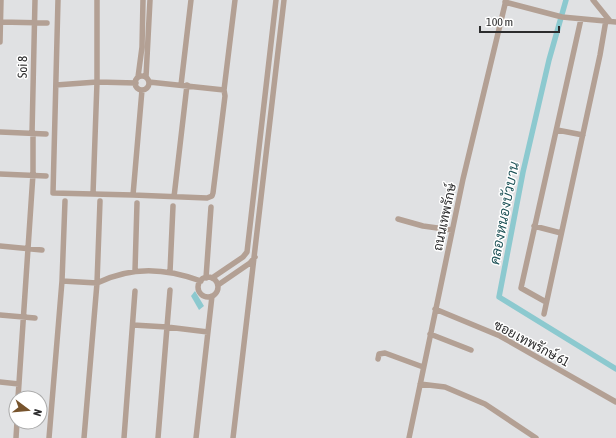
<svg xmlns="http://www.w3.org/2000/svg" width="616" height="438" viewBox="0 0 616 438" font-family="'Asap Condensed',Sarabun,sans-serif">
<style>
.water{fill:#8cc9cf}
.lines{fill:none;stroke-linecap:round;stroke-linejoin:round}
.canal{stroke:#8cc9cf;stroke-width:5.5}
.street{stroke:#b3a094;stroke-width:5.5}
.labels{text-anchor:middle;stroke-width:3;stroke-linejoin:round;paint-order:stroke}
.street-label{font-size:13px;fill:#2c2c2d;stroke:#fff}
.water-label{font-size:14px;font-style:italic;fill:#1b5055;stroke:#fff}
</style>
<rect width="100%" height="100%" fill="#e0e1e3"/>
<path class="water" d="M195 291 204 306 199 310 191 296Z"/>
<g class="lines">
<path class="canal" d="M566 0 549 60 523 172 499 297 616 369"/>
<path class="street" d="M58 0 53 193 133 195
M593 0 610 21
M505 2 562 17 616 22
M0 22 47 23
M0 42 1 0
M135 83a7 7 0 1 1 14 0a7 7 0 1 1-14 0Z
M138 77 142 47 143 0
M146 77 150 0
M149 82 224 90 235 0
M56 85 97 82 136 83
M181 85 191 0
M142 90 133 195 207 198 212 196 213 193 225 96 224 90
M557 130 583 135
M0 132 46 134
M32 134 35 0
M0 174 46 176
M93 194 97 82V0
M174 197 187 85
M398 219 423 226 452 230
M534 226 561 233
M0 246 42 250
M135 271 137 203
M170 272 173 206
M198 287a10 10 0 1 1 20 0a10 10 0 1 1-20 0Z
M206 278 211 207
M212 278 243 257 247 252 276 0
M62 281 97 283 100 201
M218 285 250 263 255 257
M546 302 521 288 581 19
M435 309 500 336 616 402
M544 314 600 55 606 20
M0 315 35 318
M133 325 167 327 208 332
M430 334 471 350
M378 359 379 354 385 353 423 367
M0 382 19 384
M420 384 445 387 485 404 536 438
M18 398 33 174V133
M16 438 17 422
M49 438 62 281 65 201
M84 438 97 283C132 266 165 268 201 281
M124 438 135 291
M158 438 170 290
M196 438 212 296
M233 438 284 0
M409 438 463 179 506 0"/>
</g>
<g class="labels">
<g class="street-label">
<text transform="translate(22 67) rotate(-89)" y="5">Soi 8</text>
<text transform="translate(444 217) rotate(-78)" y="5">ถนนเทพรักษ์</text>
<text transform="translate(532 343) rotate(28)" y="5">ซอย เทพรักษ์ 61</text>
</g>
<g class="water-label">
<text transform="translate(504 213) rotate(-79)" y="5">คลองหนองบัวบาน</text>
</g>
</g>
<g transform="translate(28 410) rotate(106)"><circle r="19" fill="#ffffff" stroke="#ababab"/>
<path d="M0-3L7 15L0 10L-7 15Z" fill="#77542d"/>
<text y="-6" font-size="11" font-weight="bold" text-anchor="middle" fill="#2c2c2d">N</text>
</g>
<path d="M480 26v6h79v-6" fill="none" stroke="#2c2c2d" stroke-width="2"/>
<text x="486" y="26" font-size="12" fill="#2c2c2d" stroke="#ffffff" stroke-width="3" paint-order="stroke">100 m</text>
</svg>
